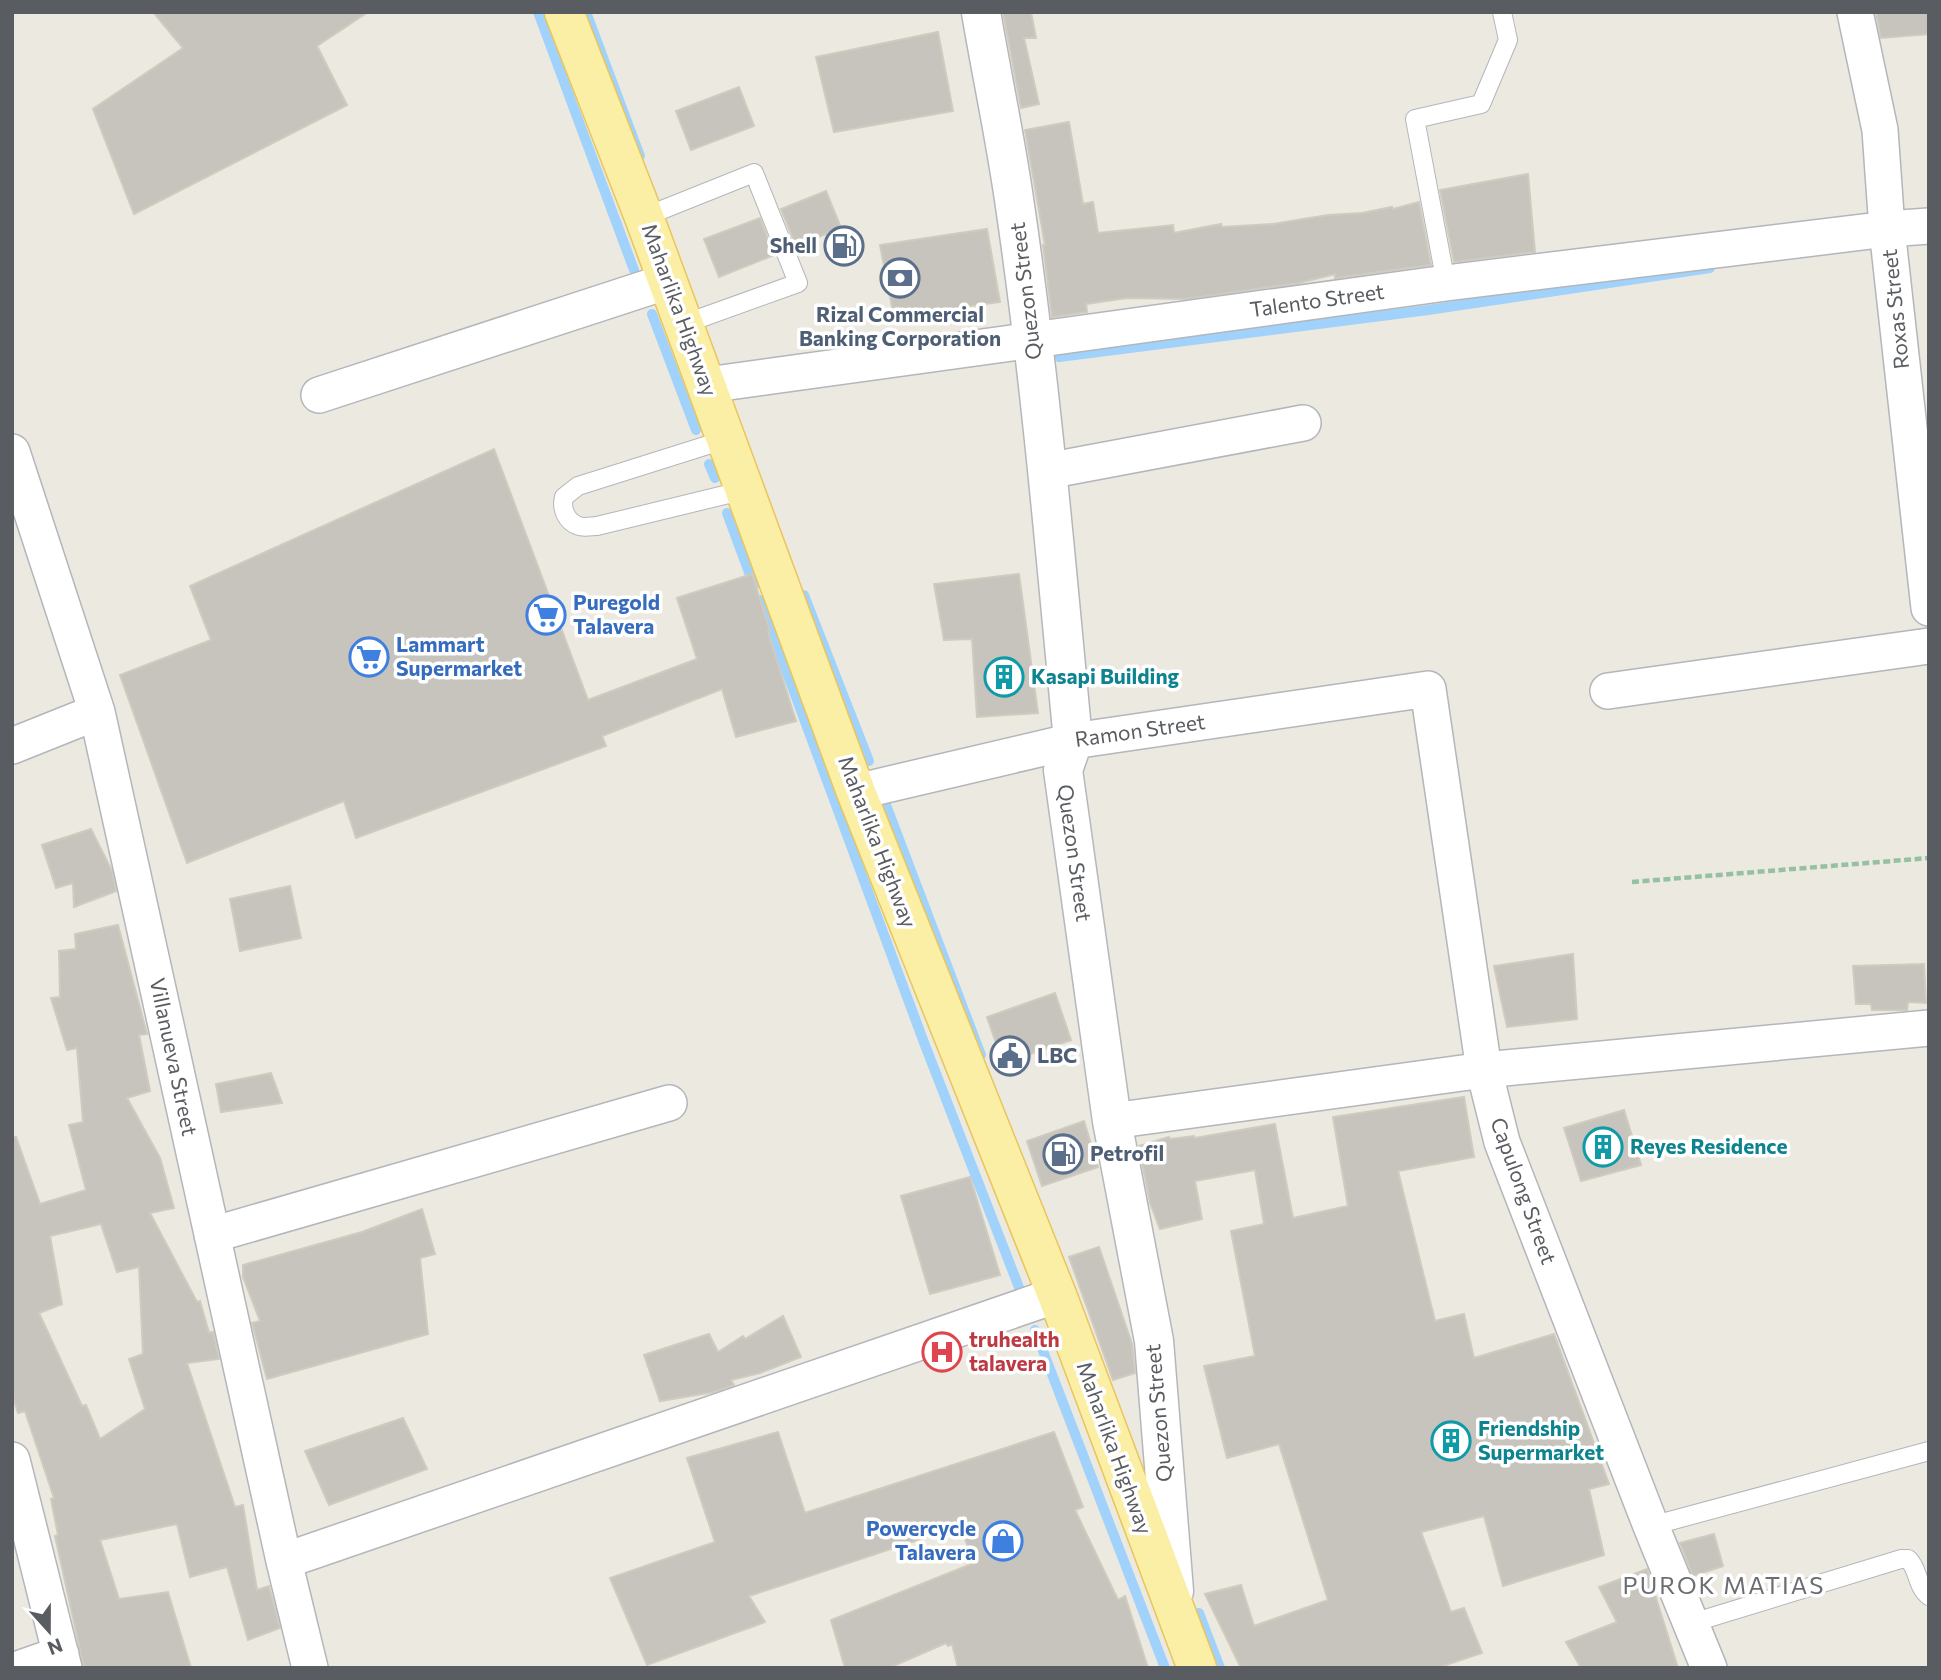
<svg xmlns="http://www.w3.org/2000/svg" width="1941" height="1680" viewBox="0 0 1941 1680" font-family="Commissioner,sans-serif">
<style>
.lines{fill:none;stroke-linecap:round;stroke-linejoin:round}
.stream{stroke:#a0d2fb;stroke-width:10}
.building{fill:#c6c4bd;stroke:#d0cbbf;stroke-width:2;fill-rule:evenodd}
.lane-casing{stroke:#b3b6ba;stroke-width:20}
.street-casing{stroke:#b3b6ba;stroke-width:38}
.secondary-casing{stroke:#b4b7bc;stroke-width:41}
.primary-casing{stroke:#ebc55a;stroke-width:41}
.path{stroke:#95c1a2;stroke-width:4.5;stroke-dasharray:7 3.5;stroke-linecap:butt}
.lane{stroke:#fff;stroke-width:18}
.street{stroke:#fff;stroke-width:35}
.secondary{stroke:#fff;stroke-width:38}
.primary{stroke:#fbefa5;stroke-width:38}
.labels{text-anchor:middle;stroke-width:7;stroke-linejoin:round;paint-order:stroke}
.service-label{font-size:21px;font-weight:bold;fill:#4e5e75;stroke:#fff;text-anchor:start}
.street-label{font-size:21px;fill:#595c60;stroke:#fff}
.shop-label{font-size:21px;font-weight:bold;fill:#366cbe;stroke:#fff;text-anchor:start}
.culture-label{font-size:21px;font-weight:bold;fill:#0d838f;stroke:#fff;text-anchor:start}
.health-label{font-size:21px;font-weight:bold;fill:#be3a42;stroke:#fff;text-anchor:start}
.quarter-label{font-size:24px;letter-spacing:2px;fill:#6a6e72;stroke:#fff}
</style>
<rect width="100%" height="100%" fill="#ebe9e0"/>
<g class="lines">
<path class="stream" d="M538 12 634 270
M586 12 640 156
M652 314 696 430
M1059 357 1428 310 1710 268
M709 464 715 478
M727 513 754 586
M804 595 869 761
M760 600 923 1040 1020 1290
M883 797 981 1055
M1035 1330 1165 1668
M1199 1613 1220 1668"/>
</g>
<path class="building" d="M153 12H368L317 46 347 105 134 214 93 109 183 48Z
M1003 12H1031L1036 38H1024L1039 104 1021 108Z
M1876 12H1929V34L1881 38Z
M938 32 953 111 834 132 816 57Z
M739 87 754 126 691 150 676 111Z
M1069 122 1083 204 1093 202 1098 233 1173 225 1174 233 1221 224 1222 227 1273 224 1328 215 1362 213 1392 207 1393 209 1419 202 1431 265 1335 278V274L1299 283 1186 299 1127 298 1086 304 1087 312 1052 317 1043 245H1045L1025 130Z
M1528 174 1535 252 1454 262 1440 190Z
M826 191 841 228 796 246 781 209Z
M760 218 774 255 719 277 704 239Z
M987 229 1000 302 894 317 880 245Z
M494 449 588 700 697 659 677 598 752 574 770 631 768 632 796 721 736 737 722 689 602 736 606 746 356 838 344 801 187 863 120 675 211 640 190 586Z
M1019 574 1038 713 977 717 972 639 944 640 934 584Z
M91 829 112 871 116 891 74 907 73 883 56 888 42 845Z
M290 886 301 938 240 951 230 899Z
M118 925 147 1034 139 1035 150 1091 127 1098 160 1158 174 1208 150 1213 197 1302 200 1301 209 1333 213 1332 219 1359 187 1363 235 1507 243 1505 257 1590 269 1586 280 1628 248 1640 227 1567 190 1577 177 1524 100 1540 119 1599 168 1592 191 1668H84L55 1536 58 1535 51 1499 54 1498 25 1411 18 1413 12 1394V1137H16L40 1204 86 1190 69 1125 83 1122 77 1048 67 1050 51 998 60 997 59 951 76 949 75 934ZM101 1224 117 1272 139 1267 143 1354 129 1359 145 1409 100 1439 86 1405 82 1406 39 1313 62 1304 50 1236Z
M1573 954 1577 1019 1507 1027 1494 966Z
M1924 964 1926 1003 1908 1002 1907 1010H1872L1871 1004H1856L1853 966Z
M1055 993 1071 1040 1003 1063 987 1017Z
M271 1073 282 1103 221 1112 216 1084Z
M1464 1097 1474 1157 1398 1171 1435 1321 1464 1314 1474 1358 1554 1334 1609 1484 1589 1489 1604 1555 1503 1586 1484 1516 1421 1532 1451 1612 1464 1608 1482 1653 1437 1668H1241L1205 1594 1241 1585 1254 1626 1328 1600 1279 1444 1227 1458 1204 1366 1255 1356 1231 1231 1264 1224 1255 1170 1195 1181 1202 1219 1160 1229 1150 1203 1139 1146 1169 1137 1170 1139 1194 1136 1195 1138 1275 1124 1293 1218 1348 1206 1333 1117Z
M1624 1110 1641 1165 1581 1181 1564 1128Z
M1084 1121 1098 1167 1042 1186 1027 1141Z
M970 1177 1000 1275 930 1294 901 1196Z
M422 1209 435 1254 420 1258 428 1334 267 1379 252 1323 260 1321 243 1277V1265L362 1232Z
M1099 1247 1132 1344 1135 1373 1113 1380 1069 1257Z
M783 1316 801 1357 760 1373 731 1380 734 1385 714 1392 660 1401 644 1355 709 1334 718 1352 743 1336 745 1339Z
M403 1418 427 1469 329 1505 305 1451Z
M778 1432 805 1513 1054 1432 1083 1507 1075 1510 1118 1600 1125 1596 1148 1668H958L952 1644 948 1646 946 1643 889 1668H845L831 1620 974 1563 960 1526 749 1596 765 1622 647 1665 610 1578 715 1542 687 1458Z
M1714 1534 1723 1566 1693 1576 1680 1543Z
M1647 1569 1678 1668H1581L1566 1642 1617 1622 1599 1587Z"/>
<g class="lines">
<g class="lane-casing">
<path id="lane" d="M644 217 754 173 798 283 684 324
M1446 283 1415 119 1481 104 1508 40 1502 12
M727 439 578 486 564 497C561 508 566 522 579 526 584 528 592 526 597 526L745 490
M1651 1526 1929 1451
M1692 1623 1901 1559H1908C1919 1569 1916 1586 1929 1596"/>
</g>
<g class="street-casing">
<path id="street" d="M1855 12 1880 130 1887 229 1929 608
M707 385 1446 283 1887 229 1929 226
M319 395 668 281
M12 452 97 712 284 1561 310 1668
M1047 471 1303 423
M1608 691 1929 646
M12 746 97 712
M856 792 1073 741 1428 689 1484 1070 1502 1142 1651 1526 1709 1668
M1112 1121 1484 1070 1929 1028
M212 1235 669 1103
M12 1460 64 1668
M284 1561 1057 1295
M21 1668 61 1654"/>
</g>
<g class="secondary-casing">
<path id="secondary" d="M981 12C992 77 1006 141 1015 206 1041 383 1056 562 1073 741L1063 770 1112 1121 1154 1341 1174 1591"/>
</g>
<g class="primary-casing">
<path id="primary" d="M564 12 644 217 856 792 1057 1295 1197 1668"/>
</g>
<path class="path" d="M1632 882 1929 858"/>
<use href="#lane" class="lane"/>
<use href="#street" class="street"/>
<use href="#secondary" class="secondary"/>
<use href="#primary" class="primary"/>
</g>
<defs>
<g id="fuel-ring" transform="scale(2.0125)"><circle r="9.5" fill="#fff" stroke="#5c6f8a" stroke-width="1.5"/><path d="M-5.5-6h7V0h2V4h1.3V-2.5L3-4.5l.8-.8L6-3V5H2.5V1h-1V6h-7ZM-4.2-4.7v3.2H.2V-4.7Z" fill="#5c6f8a"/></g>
<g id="bank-ring" transform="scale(2.0125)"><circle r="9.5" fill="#fff" stroke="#5c6f8a" stroke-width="1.5"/><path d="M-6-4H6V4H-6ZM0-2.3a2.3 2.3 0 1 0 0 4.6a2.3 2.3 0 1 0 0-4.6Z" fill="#5c6f8a"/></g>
<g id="supermarket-ring" transform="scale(2.0125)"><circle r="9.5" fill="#fff" stroke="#3f7fe0" stroke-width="1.5"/><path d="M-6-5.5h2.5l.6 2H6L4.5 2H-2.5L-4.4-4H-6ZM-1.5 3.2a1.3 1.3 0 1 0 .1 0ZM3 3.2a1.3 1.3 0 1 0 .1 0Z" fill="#3f7fe0"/></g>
<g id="building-ring" transform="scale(2.0125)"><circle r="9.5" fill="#fff" stroke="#0f9aa8" stroke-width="1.5"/><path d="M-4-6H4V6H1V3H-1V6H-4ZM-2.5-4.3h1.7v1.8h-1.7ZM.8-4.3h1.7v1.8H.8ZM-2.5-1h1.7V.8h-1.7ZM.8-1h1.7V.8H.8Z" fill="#0f9aa8"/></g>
<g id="civic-ring" transform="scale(2.0125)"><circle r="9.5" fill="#fff" stroke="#5c6f8a" stroke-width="1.5"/><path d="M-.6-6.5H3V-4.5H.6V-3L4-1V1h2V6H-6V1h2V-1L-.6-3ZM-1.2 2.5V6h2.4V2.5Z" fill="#5c6f8a"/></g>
<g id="hospital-ring" transform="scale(2.0125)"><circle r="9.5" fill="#fff" stroke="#e0444e" stroke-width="1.5"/><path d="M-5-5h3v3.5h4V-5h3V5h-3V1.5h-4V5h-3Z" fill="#e0444e"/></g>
<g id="shop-ring" transform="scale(2.0125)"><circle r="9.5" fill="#fff" stroke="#3f7fe0" stroke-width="1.5"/><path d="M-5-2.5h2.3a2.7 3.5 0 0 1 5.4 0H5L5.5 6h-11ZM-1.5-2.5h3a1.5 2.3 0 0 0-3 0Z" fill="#3f7fe0"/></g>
</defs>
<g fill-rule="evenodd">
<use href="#fuel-ring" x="844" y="246"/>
<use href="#bank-ring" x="900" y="278"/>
<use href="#supermarket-ring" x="546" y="615"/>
<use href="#supermarket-ring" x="369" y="657"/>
<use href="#building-ring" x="1004" y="677"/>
<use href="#civic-ring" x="1010" y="1056"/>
<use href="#building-ring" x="1603" y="1147"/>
<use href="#fuel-ring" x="1063" y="1154"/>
<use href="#hospital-ring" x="942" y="1352"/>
<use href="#building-ring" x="1451" y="1441"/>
<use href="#shop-ring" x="1003" y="1541"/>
</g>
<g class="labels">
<g class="service-label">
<text x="817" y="253" text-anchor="end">Shell</text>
<text x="900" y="322" text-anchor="middle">Rizal Commercial<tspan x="900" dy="24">Banking Corporation</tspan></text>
<text x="1037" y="1063">LBC</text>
<text x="1090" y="1161">Petrofil</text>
</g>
<g class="street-label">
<text transform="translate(1026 291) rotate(-97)" y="7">Quezon Street</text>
<text transform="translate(1317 301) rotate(-8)" y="7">Talento Street</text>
<text transform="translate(1896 309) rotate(-96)" y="7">Roxas Street</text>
<text transform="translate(679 310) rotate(70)" y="7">Maharlika Highway</text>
<text transform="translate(1140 731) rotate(-8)" y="7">Ramon Street</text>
<text transform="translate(877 842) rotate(69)" y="7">Maharlika Highway</text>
<text transform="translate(1074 853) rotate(82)" y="7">Quezon Street</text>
<text transform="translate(173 1057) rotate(78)" y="7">Villanueva Street</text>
<text transform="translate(1523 1191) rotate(70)" y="7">Capulong Street</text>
<text transform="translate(1159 1413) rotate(-95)" y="7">Quezon Street</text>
<text transform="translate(1114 1448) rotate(70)" y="7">Maharlika Highway</text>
</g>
<g class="shop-label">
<text x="573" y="610">Puregold<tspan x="573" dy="24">Talavera</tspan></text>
<text x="396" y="652">Lammart<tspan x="396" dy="24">Supermarket</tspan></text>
<text x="976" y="1536" text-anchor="end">Powercycle<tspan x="976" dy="24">Talavera</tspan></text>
</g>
<g class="culture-label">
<text x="1031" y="684">Kasapi Building</text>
<text x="1630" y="1154">Reyes Residence</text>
<text x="1478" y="1436">Friendship<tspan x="1478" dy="24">Supermarket</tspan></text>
</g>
<g class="health-label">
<text x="969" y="1347">truhealth<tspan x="969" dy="24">talavera</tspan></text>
</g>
<g class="quarter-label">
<text x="1724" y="1594">PUROK MATIAS</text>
</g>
</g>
<rect width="1941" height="1680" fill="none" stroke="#595c60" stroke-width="28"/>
<g transform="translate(49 1631) rotate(159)" stroke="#ffffff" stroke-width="5" paint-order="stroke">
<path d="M0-5L12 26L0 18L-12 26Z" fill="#595c60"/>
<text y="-10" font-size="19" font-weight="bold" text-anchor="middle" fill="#595c60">N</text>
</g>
</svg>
